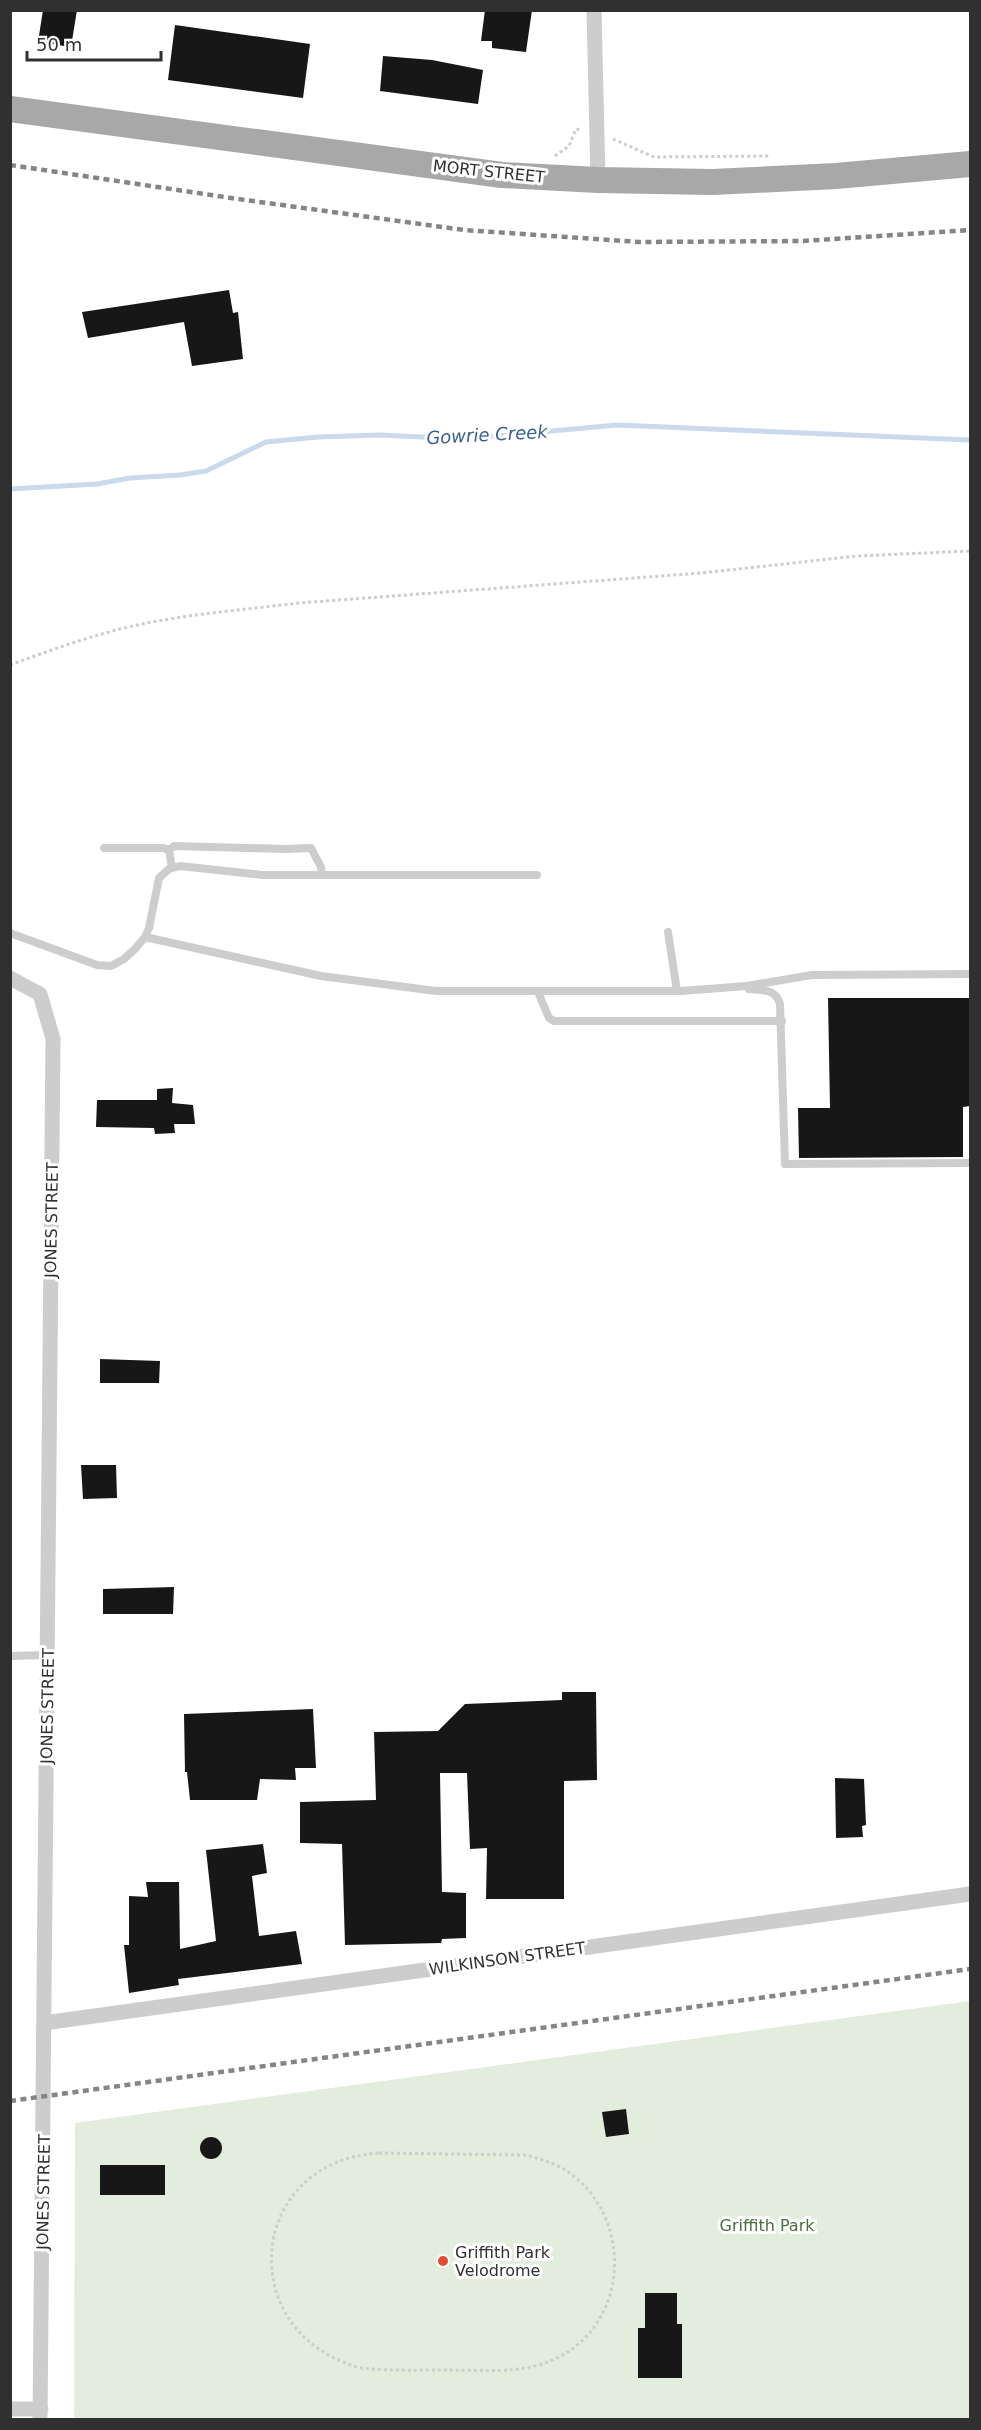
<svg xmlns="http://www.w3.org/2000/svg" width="981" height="2430" viewBox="0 0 981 2430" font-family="'DejaVu Sans',sans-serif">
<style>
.green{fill:#e3edde}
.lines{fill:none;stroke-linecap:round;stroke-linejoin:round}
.stream{stroke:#cbd9ed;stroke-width:5}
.building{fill:#171717}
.path{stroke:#cdcdcd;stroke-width:3;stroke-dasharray:3 3;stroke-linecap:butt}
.lane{stroke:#cdcdcd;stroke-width:8}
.street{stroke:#cdcdcd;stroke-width:15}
.primary{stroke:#a8a8a8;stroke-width:26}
.rail{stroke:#858585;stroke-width:4.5;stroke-dasharray:6 4.5;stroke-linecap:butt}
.poi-dot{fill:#e64b33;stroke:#fff;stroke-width:2}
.labels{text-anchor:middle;stroke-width:6;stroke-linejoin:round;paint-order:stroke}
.street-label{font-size:16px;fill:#303030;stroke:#fff}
.park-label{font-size:16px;fill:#496d3d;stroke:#fff}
.poi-label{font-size:16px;fill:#303030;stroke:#fff;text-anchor:start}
.water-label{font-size:18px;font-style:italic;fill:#3d6094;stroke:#fff}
</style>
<rect width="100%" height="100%" fill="#fff"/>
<path class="green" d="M970 2001V2419L74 2420 75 2123Z"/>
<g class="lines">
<path class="stream" d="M10 489 97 484 130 478 180 475 206 471 266 442 318 437 380 435 463 439 617 425 970 440"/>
</g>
<path class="building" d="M43 10H77L71 47 38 42Z
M485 10H532L526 52 492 48V41H481Z
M175 25 310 44 303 98 168 80Z
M383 56 432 60 483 70 478 104 380 91Z
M229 290 233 313 238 312 243 359 192 366 184 322 88 338 82 312Z
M828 998H970V1106L963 1107V1157L799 1158 798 1108H830Z
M173 1088 172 1103 193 1105 195 1124H174L175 1133 155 1134 154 1128 96 1127 97 1100H157V1089Z
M100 1359 160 1361 159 1383H100Z
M81 1465H116L117 1498 83 1499Z
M174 1587 173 1614H103V1589Z
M562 1692H596L597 1780 564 1781V1899H486L487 1848 470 1849 467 1773H440L442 1892 466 1893V1938L442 1939 441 1943 345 1945 342 1844 300 1843V1802L376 1800 374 1732 438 1731 465 1704 562 1700Z
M313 1709 316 1768H295L296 1780 260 1779 257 1800H190L187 1772H185L184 1714Z
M835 1778 864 1779 866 1825 862 1826 863 1837 836 1838Z
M263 1844 267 1873 252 1876 259 1936 296 1931 302 1964 178 1979 179 1985 129 1993 124 1945H129V1896L148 1897 146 1882H179L180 1949 216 1941 206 1850Z
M626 2109 629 2134 606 2137 602 2112Z
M200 2148a11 11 0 1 1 22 0a11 11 0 1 1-22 0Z
M100 2165H165V2195H100Z
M645 2293H677V2324H682V2378H638V2328H645Z"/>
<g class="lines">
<path class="path" d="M613 139 654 157 771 156
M555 156 569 146 576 129 581 130
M10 665C56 648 104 631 152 622 200 613 250 609 299 603L701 573 857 556 970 551
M379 2153 526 2155C544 2160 561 2165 575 2177 633 2225 627 2322 559 2357 525 2375 484 2370 447 2370 418 2370 389 2371 361 2368 232 2334 246 2161 379 2153Z"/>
<path class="lane" d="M104 848H163L169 850
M172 868 169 850 174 846 287 849 311 848 321 867 322 875
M668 932 677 991
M10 933 97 965 111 966 124 959 135 949 145 937 149 928 159 878 169 869 180 866 263 875H537
M145 937 321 976 436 991H681L747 986 812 975 970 974
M749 989C763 990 776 989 780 1004L785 1164 970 1163
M538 992 549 1018 554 1021H782
M10 1656 47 1655"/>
<path class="street" d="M594 10 598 180
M10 978 40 994 53 1039 40 2420
M44 2023 970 1894
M10 2409H41"/>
<path class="primary" d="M10 109 502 175 598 180 713 182 836 176 970 164"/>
<path class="rail" d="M10 165 238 199 464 230 640 242 803 241 970 230
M10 2101 970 1969"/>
</g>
<circle class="poi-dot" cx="443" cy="2261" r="6"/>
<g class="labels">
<g class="street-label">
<text transform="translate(489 171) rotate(6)" y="6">MORT STREET</text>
<text transform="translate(51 1220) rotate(-89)" y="6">JONES STREET</text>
<text transform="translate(47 1706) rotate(-89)" y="6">JONES STREET</text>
<text transform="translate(507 1958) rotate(-8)" y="6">WILKINSON STREET</text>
<text transform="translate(43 2192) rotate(-89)" y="6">JONES STREET</text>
</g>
<g class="park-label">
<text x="767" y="2231">Griffith Park</text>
</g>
<g class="poi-label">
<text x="455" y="2258">Griffith Park<tspan x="455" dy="18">Velodrome</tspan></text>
</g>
<g class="water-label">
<text transform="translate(487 435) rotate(-3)" y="6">Gowrie Creek</text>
</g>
</g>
<rect width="981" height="2430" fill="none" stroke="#303030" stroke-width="24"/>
<path d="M27 51v9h134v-9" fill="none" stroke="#303030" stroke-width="3"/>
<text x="36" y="51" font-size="18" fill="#303030" stroke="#ffffff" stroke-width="4.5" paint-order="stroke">50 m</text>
</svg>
